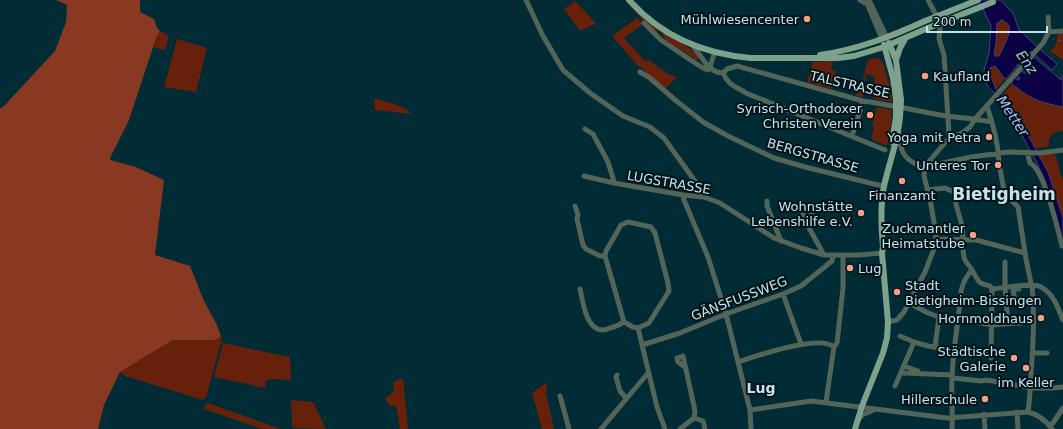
<svg xmlns="http://www.w3.org/2000/svg" width="1063" height="429" viewBox="0 0 1063 429" font-family="'DejaVu Sans',sans-serif">
<style>
.green{fill:#67210b}
.forest{fill:#893922}
.water{fill:#0d0145;stroke:#454476;fill-rule:evenodd}
.lines{fill:none;stroke-linecap:round;stroke-linejoin:round}
.stream{stroke:#454476;stroke-width:1}
.minor{stroke:#536459;stroke-width:5}
.major{stroke:#7ea18b;stroke-width:6}
.major-bridge{stroke:#7ea18b;stroke-width:6}
.poi-dot{fill:#f49f86;stroke:#001318;stroke-width:1.5}
.labels{text-anchor:middle;stroke-width:4;stroke-linejoin:round;paint-order:stroke}
.poi-label{font-size:13px;fill:#c8e2ea;stroke:#001318;text-anchor:end}
.street-label{font-size:13px;fill:#c8e2ea;stroke:#001318}
.water-label{font-size:14px;font-style:italic;fill:#b4befb;stroke:#001318}
.neighbourhood-label{font-size:14px;font-weight:bold;fill:#c8e2ea;stroke:#001318}
.district-label{font-size:17px;font-weight:bold;fill:#c8e2ea;stroke:#001318}
</style>
<rect width="100%" height="100%" fill="#012c36"/>
<path class="green" d="M575 1 596 23 580 31 564 9Z
M629 4H630L658 28 683 44 700 56 696 61 693 59 694 58 665 40V38L662 35 663 34 659 30 657 32 655 31 641 18Z
M637 18 643 24 624 38 645 61 649 60 666 73 677 77 665 89 645 72 642 67H639L612 36Z
M1001 20H1003L1009 26C1010 35 1003 48 999 56H995L994 54 996 44 997 23Z
M160 31 169 36 165 50 153 47 156 38Z
M1058 31H1063V60L1050 51 1054 47 1057 41Z
M177 39 207 48 196 92 164 87Z
M873 58H878L883 63 889 84H890L892 102 874 99 875 77 866 74 863 97 856 96 858 86H861L868 60Z
M833 61 831 70 836 71 832 89 807 82 813 62Z
M994 66 1005 79 996 89C993 83 988 75 990 68H992Z
M1012 84C1030 99 1040 103 1063 107V131C1053 131 1047 137 1049 147L1036 148 1017 115 1002 95Z
M374 98C385 102 403 104 411 114L375 110Z
M877 107 892 110 891 124 887 146 871 139 874 127 872 126Z
M1052 152 1055 154 1058 163 1060 173 1063 179V218L1048 172 1039 155Z
M221 336 222 339 206 398 203 400 125 376 120 372 173 340H215Z
M223 343 290 357 291 380 271 379 266 381 265 388 214 377Z
M403 378 408 429H400L396 406H390L385 398 394 392 393 382Z
M547 382 546 393 554 429H542L532 393Z
M291 400 313 402 326 429 294 428 292 426Z
M208 403 281 429H262L204 409 206 404Z"/>
<path class="forest" d="M56 0H140V12L154 19 157 28 160 31 156 38 129 120 111 156 110 160 136 167 164 180 155 255 190 266 204 301 216 323 221 336 215 340H173L120 372 104 405 98 429H0V108L3 107 55 51 66 22 67 5Z"/>
<path class="water" d="M978 0H1001C1004 5 1008 8 1012 12 1016 18 1016 24 1019 30L1022 32 1035 45 1057 64 1052 70 1031 51 1018 65H1017V66L1006 79 1004 78 995 66 990 68 989 70 990 74 996 89 1011 105 1017 115 1048 172 1063 218V243L1045 180 1036 161 1007 108 1000 98 989 88 986 83 984 77V70L989 53 991 25 986 16 983 8ZM1001 20H1003L1004 22C1006 23 1008 23 1009 26 1012 31 1002 50 999 56H995L994 54 996 44 997 23 1000 22Z
M1034 57 1061 80V78L1063 75V107C1038 102 1030 99 1011 83L1015 78 1018 80H1019L1020 78 1017 76 1022 71 1024 73H1026V71L1023 69 1028 64 1032 66V64L1029 62Z"/>
<g class="lines">
<path class="stream" d="M1053 39 1054 40
M1057 40 1062 41"/>
<path class="minor" d="M526 0 543 36 563 70 590 93 623 116 650 127 664 138 702 191 704 197
M860 0 865 3 870 2
M928 0 937 17 940 27 939 39 944 55 949 135V138
M870 2 887 38
M867 3 882 39
M644 23 661 40 695 63 703 68 708 70 710 68
M1049 32 1063 31
M693 46 707 65 713 70 717 72 723 73
M710 68 712 60 715 52
M640 72 650 78 674 99 703 122 728 136 774 158 805 167 874 184 884 186
M723 73 727 69 737 66 863 101C891 105 918 111 946 116 961 118 977 119 992 122
M723 73C728 85 735 86 746 93L885 150
M987 106C993 125 998 141 999 162
M585 129 593 134 608 162 613 178 614 183
M899 134C900 155 906 160 925 169
M852 136 863 101
M1027 152 1030 163C1044 169 1058 230 1062 246
M930 160 938 164 971 157 1008 152 1040 153 1063 150
M1000 169C1002 176 1002 185 1005 192 1007 198 1014 202 1018 207L1026 259 1031 283 1032 285C1035 315 1033 345 1031 375 1030 388 1030 399 1028 412
M584 176 614 183 683 195 704 197 720 203 774 238 801 248 824 255H859L882 253
M928 190 945 188 954 192H967L1001 196 1006 194
M954 192C955 204 959 214 962 226 964 236 961 251 965 260 967 264 970 266 972 270 979 281 976 283 990 286L992 289
M683 195 684 200 708 257 726 314 750 410 751 429
M767 201V206L781 241
M575 206 578 215 577 219 583 245 586 249 600 256H605
M806 218 812 215 808 208 802 210 808 226 824 255
M936 239 976 240 1025 253
M1005 262V288L1008 324
M580 289C583 302 586 330 603 330 606 330 608 329 610 328 615 327 619 325 624 322
M992 289C1002 288 1033 282 1041 287 1053 293 1058 308 1063 320
M783 294 801 344
M1015 301 1013 289H1019
M1010 302 1033 300
M909 303 928 313 939 317 958 319 992 325 1033 322
M888 322 897 320 904 312 925 272 935 246 936 234 930 199 925 180 924 175 926 165 949 138 962 133 970 127 975 119 1043 43 1049 32 1048 17
M638 328 649 323 669 291 668 283 655 233 651 227 628 222 621 225 606 251 605 256 624 322 633 327 638 328 657 407 665 429
M900 336 914 342 928 346 952 350 957 352 969 354H991
M642 345 680 333 726 314 783 294 801 286 832 261 833 256
M935 347 939 317
M1033 353H1047
M991 358 992 289
M738 362C756 356 820 334 834 347
M904 366 918 371
M686 368 678 362 677 358 683 356 695 411 694 418 703 421 705 429
M902 372 904 373 952 375
M617 375 616 377 620 391 626 398
M952 378 982 381 985 380 993 381 1031 388H1053L1063 387
M895 386 914 342
M560 396 569 429
M826 402 834 347 837 343 843 288V255
M750 410 811 401 947 418 1028 412C1037 414 1046 421 1052 429
M1017 412 1018 429
M984 414 985 429
M859 419 862 415 876 409
M1049 425 1053 423 1063 408
M601 429 648 373
M680 429 694 418
M952 429C953 411 951 394 952 377 953 348 959 320 961 291 963 283 966 276 972 270"/>
<path class="major" d="M629 0C661 36 704 54 751 58H838L854 56 884 47 928 28
M889 43 896 60 901 100
M884 45 893 78 896 99
M820 55C859 49 890 37 925 21
M896 60 900 48 905 39
M892 142 896 117
M855 429 862 406 883 353 887 338 888 322 882 253 883 247C881 226 880 206 884 186 889 163 898 141 900 117"/>
<path class="major-bridge" d="M925 21 978 0
M928 28 993 2
M896 117V99
M900 117 901 100"/>
</g>
<g class="poi-dot">
<circle cx="807" cy="19" r="4"/>
<circle cx="925" cy="76" r="4"/>
<circle cx="870" cy="115" r="4"/>
<circle cx="989" cy="137" r="4"/>
<circle cx="998" cy="165" r="4"/>
<circle cx="902" cy="181" r="4"/>
<circle cx="861" cy="213" r="4"/>
<circle cx="973" cy="235" r="4"/>
<circle cx="850" cy="268" r="4"/>
<circle cx="897" cy="292" r="4"/>
<circle cx="1041" cy="318" r="4"/>
<circle cx="1014" cy="358" r="4"/>
<circle cx="1026" cy="368" r="4"/>
<circle cx="985" cy="399" r="4"/>
</g>
<g class="labels">
<g class="poi-label">
<text x="799" y="24">Mühlwiesencenter</text>
<text x="933" y="81" text-anchor="start">Kaufland</text>
<text x="862" y="113">Syrisch-Orthodoxer<tspan x="862" dy="15">Christen Verein</tspan></text>
<text x="981" y="142">Yoga mit Petra</text>
<text x="990" y="170">Unteres Tor</text>
<text x="902" y="200" text-anchor="middle">Finanzamt</text>
<text x="853" y="211">Wohnstätte<tspan x="853" dy="15">Lebenshilfe e.V.</tspan></text>
<text x="965" y="233">Zuckmantler<tspan x="965" dy="15">Heimatstube</tspan></text>
<text x="858" y="273" text-anchor="start">Lug</text>
<text x="905" y="290" text-anchor="start">Stadt<tspan x="905" dy="15">Bietigheim-Bissingen</tspan></text>
<text x="1033" y="323">Hornmoldhaus</text>
<text x="1006" y="356">Städtische<tspan x="1006" dy="15">Galerie</tspan></text>
<text x="1026" y="387" text-anchor="middle">im Keller</text>
<text x="977" y="404">Hillerschule</text>
</g>
<g class="street-label">
<text transform="translate(850 84) rotate(13)" y="5">TALSTRASSE</text>
<text transform="translate(813 155) rotate(16)" y="5">BERGSTRASSE</text>
<text transform="translate(669 182) rotate(10)" y="5">LUGSTRASSE</text>
<text transform="translate(739 298) rotate(-21)" y="5">GÄNSFUSSWEG</text>
</g>
<g class="water-label">
<text transform="translate(1027 62) rotate(54)" y="5">Enz</text>
<text transform="translate(1013 116) rotate(56)" y="5">Metter</text>
</g>
<g class="neighbourhood-label">
<text x="761" y="393">Lug</text>
</g>
<g class="district-label">
<text x="1004" y="200">Bietigheim</text>
</g>
</g>
<path d="M927 26v6h120v-6" fill="none" stroke="#c8e2ea" stroke-width="2"/>
<text x="933" y="26" font-size="12" fill="#c8e2ea" stroke="#001318" stroke-width="3" paint-order="stroke">200 m</text>
</svg>
